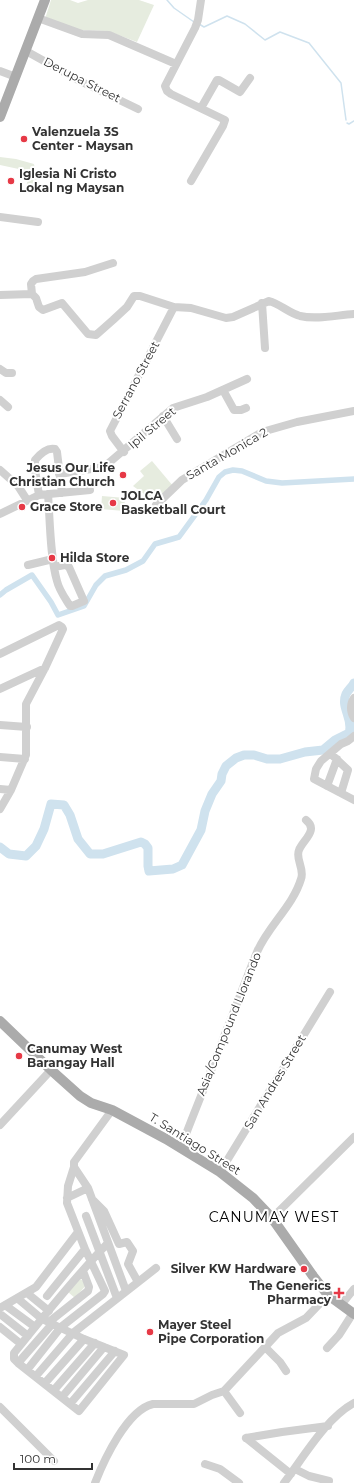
<svg xmlns="http://www.w3.org/2000/svg" width="354" height="1483" viewBox="0 0 354 1483" font-family="Montserrat,sans-serif">
<style>
.green{fill:#e6ecdf}
.lines{fill:none;stroke-linecap:round;stroke-linejoin:round}
.stream{stroke:#cfe2ee;stroke-width:1.5}
.canal{stroke:#cfe2ee;stroke-width:5.5}
.river{stroke:#cfe2ee;stroke-width:9}
.minor{stroke:#d0d0d0;stroke-width:8}
.major{stroke:#ababab;stroke-width:10}
.poi-dot{fill:#e63946;stroke:#fff;stroke-width:1.5}
.labels{text-anchor:middle;stroke-width:4;stroke-linejoin:round;paint-order:stroke}
.street-label{font-size:12px;fill:#333;stroke:#fff}
.poi-label{font-size:12px;font-weight:bold;fill:#333;stroke:#fff;text-anchor:start}
.quarter-label{font-size:14px;letter-spacing:1px;fill:#000;stroke:#fff}
</style>
<rect width="100%" height="100%" fill="#fff"/>
<path class="green" d="M51 0H70L78 3 88 0H139L154 5 137 42 108 31 79 30 45 19Z
M0 157 16 159 34 164 38 187 26 188 29 174 28 171 0 165Z
M152 461 173 486 155 502 133 486 144 476 140 471Z
M102 496 125 498 124 511 101 509Z
M79 1278 87 1284 75 1298 68 1292Z"/>
<g class="lines">
<path class="stream" d="M167 0 174 8 194 22
M199 24 204 27 227 16 245 24 265 40 280 32 309 43 341 83 346 120
M347 123 349 124 354 121"/>
<path class="canal" d="M0 595 6 590 32 575 51 602 58 615 84 606 96 585 105 576 126 570 143 561 155 544 179 537 206 500 219 477 225 472 233 470 242 471 266 481 282 483 354 479"/>
<path class="river" d="M0 847 9 854 26 856 36 846 44 829 51 804 64 805 70 815 78 839 90 854H103L141 842 145 844 148 848V866L149 871 173 869 182 865 201 830 205 811 212 794 221 781 222 774 226 766 236 758 244 755H254L267 759H280L305 752 323 750 335 740 349 733C354 719 340 708 346 694 348 690 352 687 354 683"/>
<path class="minor" d="M38 18 82 34 109 35 176 64
M26 51 80 81 138 109
M0 71 16 77
M201 108 217 80H219L240 92 250 78
M191 181 223 126 225 120 171 94 167 91 165 86 195 28 198 20 201 0
M0 217 38 222
M32 294 31 284 33 281 36 279 85 272 113 263
M0 295 32 294 36 298 39 307 43 310 62 303 88 334 96 335 113 320 127 307 134 296H140L174 307 191 308 226 318 233 317 269 301C280 304 289 313 300 316 317 320 337 315 354 314
M262 303 265 348
M0 369 6 373H12
M223 390 234 410H241L246 408
M0 400 8 407
M163 416 177 439
M124 452 112 436 110 431 174 307
M0 470 18 486 27 500
M59 474 104 467 173 408 207 397 247 379
M48 494C50 520 50 557 57 581 59 590 65 598 70 606H72L84 601 69 567 65 565 54 567
M39 495 35 470V460C40 454 47 447 55 449L57 452 62 493
M156 505 182 480 262 432 297 422 354 411
M0 514 39 495 90 490
M28 565 53 559
M0 654 59 625 62 627 63 629 45 668 26 704V755L11 790 0 809
M0 689 45 668
M354 698C350 704 350 712 354 718
M0 725 27 727
M354 736 348 741 341 744 321 761 316 769 314 779 354 800
M331 754 348 770 341 793
M0 757 25 759
M327 786 337 759
M0 789 11 790
M112 1110 74 1162V1167L88 1188 126 1291
M0 1125 51 1070
M181 1147C195 1110 211 1072 225 1034 236 1007 246 979 257 952 268 926 293 906 301 879 305 869 295 859 299 850 303 840 319 830 306 820
M220 1172 330 992
M67 1198 88 1188
M92 1199 104 1211 119 1244 127 1242 133 1251 128 1264 138 1282
M86 1216 117 1298
M272 1218 354 1137
M27 1293 49 1311
M47 1296 85 1249
M17 1298 42 1319 84 1339 124 1355 79 1411 18 1363 14 1359V1353C44 1316 74 1278 107 1244
M5 1305 35 1327
M341 1305 354 1289
M0 1308 36 1287 78 1232
M0 1314 28 1336
M49 1322 88 1291 89 1287 83 1271
M0 1327 21 1344
M265 1347 280 1362 286 1371
M327 1348 339 1335 353 1313
M18 1363 53 1323
M27 1370 61 1327 103 1294 105 1291 85 1249 67 1203 68 1186 74 1167
M36 1376 73 1333 156 1268
M45 1383 84 1339
M54 1390 95 1343
M224 1391 240 1413
M62 1397 104 1347
M70 1404 115 1351
M0 1407 54 1461
M246 1438 282 1432 328 1426
M246 1438 291 1474
M205 1464 220 1469 239 1483
M295 1469 309 1476 329 1481
M95 1483C104 1460 127 1410 153 1404H194L212 1395 224 1391 278 1333 306 1318 328 1295
M284 1483C303 1458 326 1418 354 1403"/>
<path class="major" d="M0 117 45 0
M0 1021 51 1070 80 1096 91 1103 112 1110 166 1139 220 1172 253 1198 272 1218 313 1276 328 1295 354 1314"/>
</g>
<g class="poi-dot">
<circle cx="24" cy="139" r="4"/>
<circle cx="11" cy="181" r="4"/>
<circle cx="123" cy="475" r="4"/>
<circle cx="113" cy="503" r="4"/>
<circle cx="22" cy="507" r="4"/>
<circle cx="52" cy="558" r="4"/>
<circle cx="19" cy="1056" r="4"/>
<circle cx="304" cy="1269" r="4"/>
<path d="M337 1287h4v4h4v4h-4v4h-4v-4h-4v-4h4z"/>
<circle cx="150" cy="1332" r="4"/>
</g>
<g class="labels">
<g class="street-label">
<text transform="translate(82 80) rotate(27)" y="4">Derupa Street</text>
<text transform="translate(136 380) rotate(-62)" y="4">Serrano Street</text>
<text transform="translate(152 428) rotate(-40)" y="4">Ipil Street</text>
<text transform="translate(227 454) rotate(-30)" y="4">Santa Monica 2</text>
<text transform="translate(229 1024) rotate(-68)" y="4">Asia/Compound Llorando</text>
<text transform="translate(275 1082) rotate(-59)" y="4">San Andres Street</text>
<text transform="translate(195 1144) rotate(32)" y="4">T. Santiago Street</text>
</g>
<g class="poi-label">
<text x="32" y="136">Valenzuela 3S<tspan x="32" dy="14">Center - Maysan</tspan></text>
<text x="19" y="178">Iglesia Ni Cristo<tspan x="19" dy="14">Lokal ng Maysan</tspan></text>
<text x="115" y="472" text-anchor="end">Jesus Our Life<tspan x="115" dy="14">Christian Church</tspan></text>
<text x="121" y="500">JOLCA<tspan x="121" dy="14">Basketball Court</tspan></text>
<text x="30" y="511">Grace Store</text>
<text x="60" y="562">Hilda Store</text>
<text x="27" y="1053">Canumay West<tspan x="27" dy="14">Barangay Hall</tspan></text>
<text x="296" y="1273" text-anchor="end">Silver KW Hardware</text>
<text x="331" y="1290" text-anchor="end">The Generics<tspan x="331" dy="14">Pharmacy</tspan></text>
<text x="158" y="1329">Mayer Steel<tspan x="158" dy="14">Pipe Corporation</tspan></text>
</g>
<g class="quarter-label">
<text x="274" y="1222">CANUMAY WEST</text>
</g>
</g>
<path d="M14 1463v6h78v-6" fill="none" stroke="#333333" stroke-width="2"/>
<text x="20" y="1463" font-size="12" fill="#333333" stroke="#ffffff" stroke-width="3" paint-order="stroke">100 m</text>
</svg>
